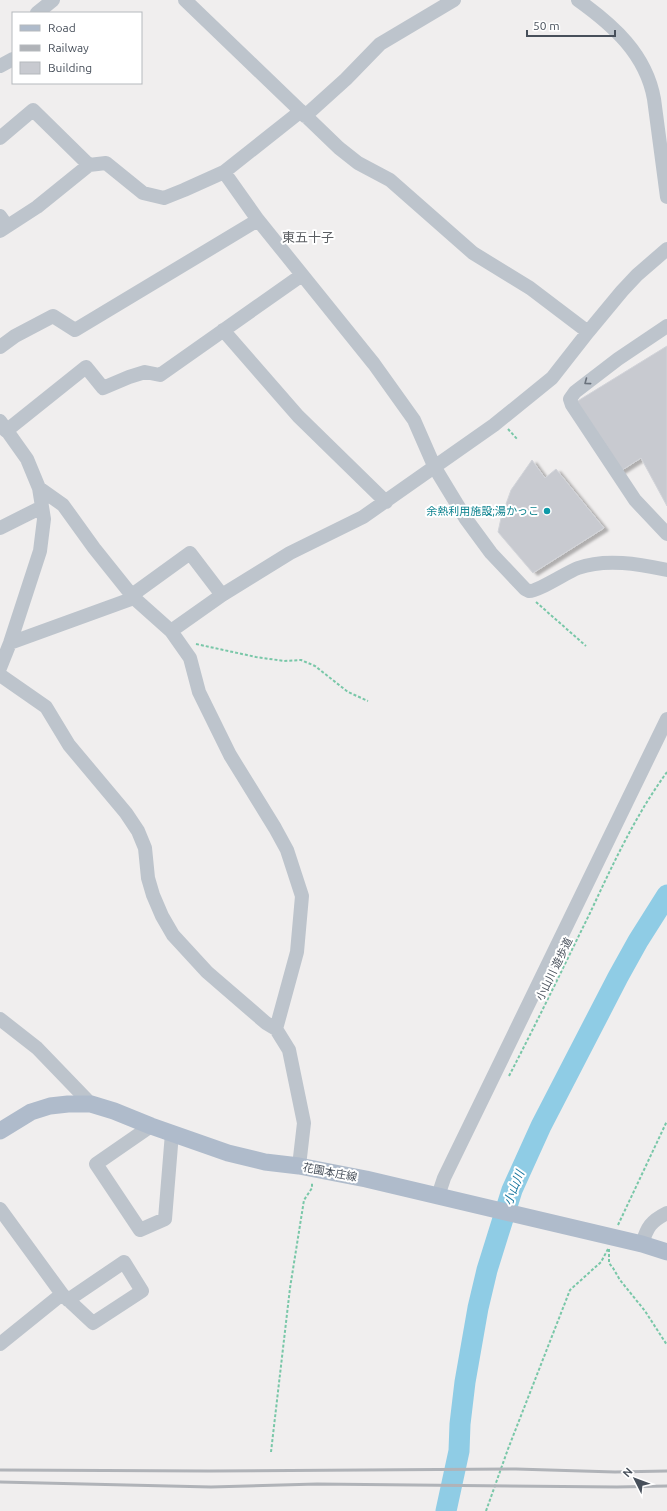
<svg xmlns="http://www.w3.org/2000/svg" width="667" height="1511" viewBox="0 0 667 1511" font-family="Ubuntu,'Noto Sans JP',sans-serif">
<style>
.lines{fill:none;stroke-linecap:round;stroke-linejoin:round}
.river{stroke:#8fcce5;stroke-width:21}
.building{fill:#c8cad0;stroke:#d2d4d9;filter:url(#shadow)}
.path{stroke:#79c7a8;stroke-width:2;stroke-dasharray:3 2;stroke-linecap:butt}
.minor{stroke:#bdc4cc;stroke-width:14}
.major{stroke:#afbbcb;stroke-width:17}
.rail{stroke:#b0b3b8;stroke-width:3}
.oneway{stroke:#6a727c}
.culture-dot{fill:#0f9aa8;stroke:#fff;stroke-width:1.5}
.labels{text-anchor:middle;stroke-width:4;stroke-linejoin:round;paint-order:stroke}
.culture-label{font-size:11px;fill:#0d838f;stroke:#fff;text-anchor:end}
.street-label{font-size:11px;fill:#474f5a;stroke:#fff}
.water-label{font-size:12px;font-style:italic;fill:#16759e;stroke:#fff}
.quarter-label{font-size:13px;fill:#5b5e62;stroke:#fff}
</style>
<defs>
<filter id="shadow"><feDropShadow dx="4.5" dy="2.5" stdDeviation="1" flood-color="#0004"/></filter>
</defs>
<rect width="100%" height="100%" fill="#f0eeee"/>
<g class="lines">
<path class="river" d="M446 1511 459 1451 460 1424 465 1382 478 1308 487 1270 512 1190 541 1126 618 977 638 941 667 895"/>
</g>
<path class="building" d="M667 346V506L641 458 619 472 576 402Z
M532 460 545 478 556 469 604 528 533 573 498 532 501 518 511 490Z"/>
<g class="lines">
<path class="path" d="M508 429 518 440
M536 602 586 646
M196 644 256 657 284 661 301 660 315 666 348 692 368 701
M509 1076C537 1022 563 968 590 913 613 864 635 816 667 772
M618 1225 667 1121
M609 1249V1263L613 1268 620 1280 645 1311 667 1345
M271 1452 290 1288 304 1200 312 1188V1182
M486 1511 508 1449 570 1290 601 1262 608 1249"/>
<path class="minor" d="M185 0 339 148 358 163 390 180 473 253 530 288 588 332
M578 0C613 25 646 54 654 99L667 197
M37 13 53 0
M0 66 13 59
M305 116 346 79 380 44 454 0
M0 138 33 110 89 165
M224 172 258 220 374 364 414 420 435 468 466 519 491 553 525 589 529 591C537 592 567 572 578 568 606 558 639 564 667 570
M0 216 7 226
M0 231 37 207 89 165 106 163 143 193 164 198 184 190 224 172 301 111
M667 326 618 359 575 392 570 399 572 405 635 500 667 534
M223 330 298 416 386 502
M0 347 15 336 53 316 75 330 258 220
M0 421 27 459 39 488 44 519 40 551 10 643 0 668
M6 431 86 367 103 388 129 377 145 372 160 375 302 275
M39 488 63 505 94 548 134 598 171 631 190 658 199 692 230 755 275 828 287 850 302 896 297 952 276 1029 289 1050 304 1123 299 1166
M0 528 42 507
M132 595 190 553 222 595
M171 631 222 595 290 553 363 517 494 425 552 378 588 332 622 291 637 275 667 249
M10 643 134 598
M0 675 46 707 69 745 126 813 138 831 145 848 148 878 153 895 162 916 173 935 207 972 266 1023 276 1029
M0 1019 37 1048 91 1104
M151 1126 96 1164 140 1230 165 1219 172 1133
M438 1196 444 1178 667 719
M0 1209 62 1294 0 1344
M642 1244C647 1227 651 1221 667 1213
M62 1294 93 1323 142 1291 124 1262 68 1300"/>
<path class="major" d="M0 1131 31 1112 50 1106 68 1104H91L114 1111 151 1126 228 1153 265 1162 299 1166 366 1179 642 1244 667 1252"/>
<path class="rail" d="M0 1470 209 1471 516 1469 615 1472 667 1471
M0 1482 211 1487 317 1484 617 1487 667 1486"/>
</g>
<defs><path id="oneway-chevron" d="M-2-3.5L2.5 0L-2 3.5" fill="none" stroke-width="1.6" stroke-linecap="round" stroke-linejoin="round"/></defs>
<use class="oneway" href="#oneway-chevron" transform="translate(587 382) rotate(143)"/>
<circle class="culture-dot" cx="547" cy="511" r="4"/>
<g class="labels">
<g class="culture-label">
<text x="539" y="515">余熱利用施設;湯かっこ</text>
</g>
<g class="street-label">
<text transform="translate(554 969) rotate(-64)" y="4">小山川 遊歩道</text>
<text transform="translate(330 1172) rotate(11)" y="4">花園本庄線</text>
</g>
<g class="water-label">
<text transform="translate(514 1188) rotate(-69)" y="4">小山川</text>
</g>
<g class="quarter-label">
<text x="308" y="242">東五十子</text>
</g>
</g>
<rect x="12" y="12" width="130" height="72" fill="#ffffff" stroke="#b5b9bd"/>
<rect x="20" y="25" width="20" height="6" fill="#afbbcb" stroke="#b5b9bd"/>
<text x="48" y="32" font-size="12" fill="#474f5a">Road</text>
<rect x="20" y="45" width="20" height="6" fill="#b0b3b8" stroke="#b5b9bd"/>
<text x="48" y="52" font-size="12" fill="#474f5a">Railway</text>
<rect x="20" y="62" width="20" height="12" fill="#c8cad0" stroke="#b5b9bd"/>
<text x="48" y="72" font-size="12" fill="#474f5a">Building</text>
<g transform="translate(635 1479) rotate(312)" stroke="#ffffff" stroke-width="3" paint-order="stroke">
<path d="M0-3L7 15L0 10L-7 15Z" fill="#474f5a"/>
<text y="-6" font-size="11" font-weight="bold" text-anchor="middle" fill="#474f5a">N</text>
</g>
<path d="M527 30v6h88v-6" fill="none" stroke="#474f5a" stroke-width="2"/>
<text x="533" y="30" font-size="12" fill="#474f5a" stroke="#ffffff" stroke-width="3" paint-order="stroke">50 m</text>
</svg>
